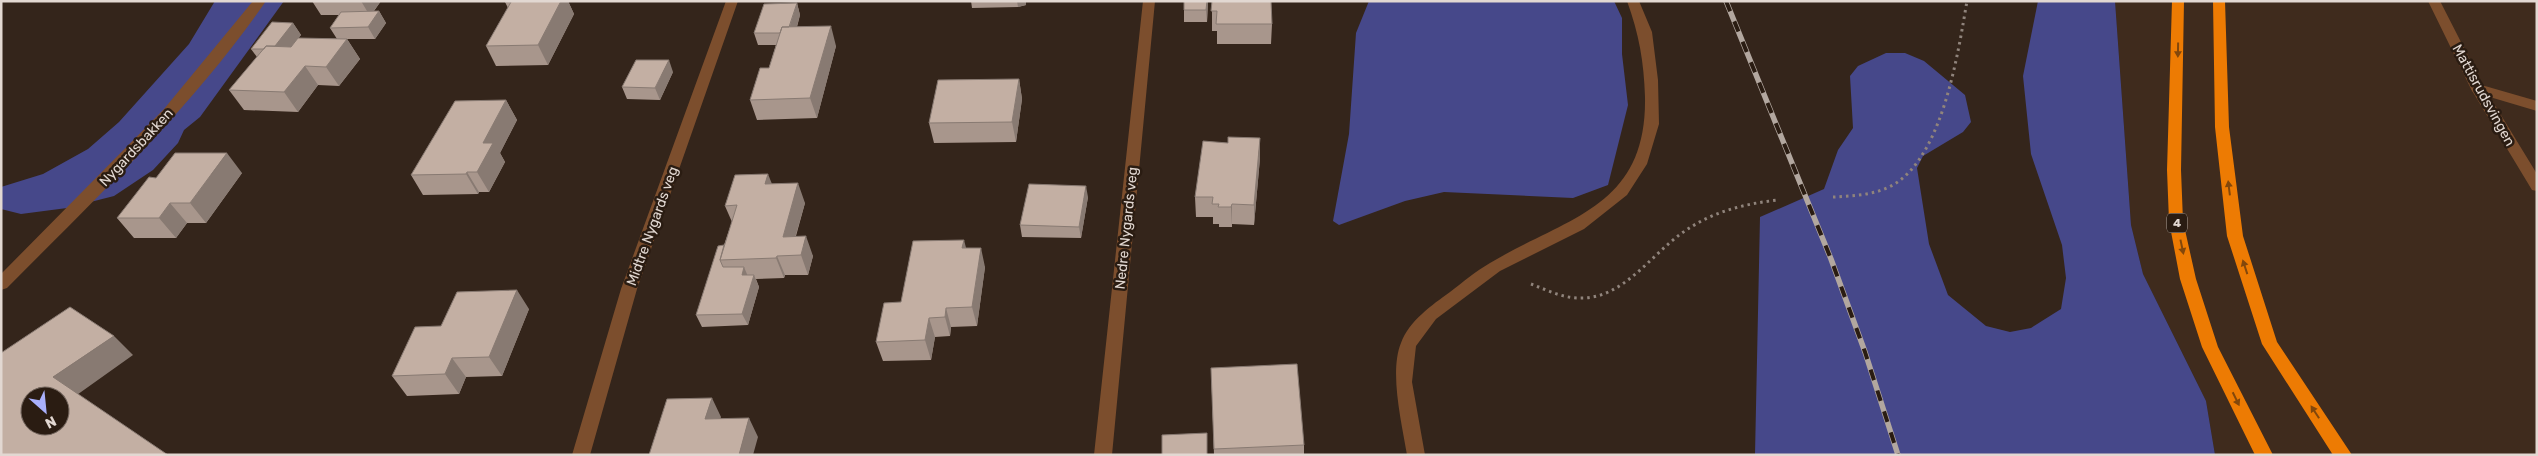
<svg xmlns="http://www.w3.org/2000/svg" width="2538" height="456" viewBox="0 0 2538 456" font-family="Rubik,sans-serif">
<style>
.built{fill:#3f2b1d}
.green{fill:#46488a}
.lines{fill:none;stroke-linecap:round;stroke-linejoin:round}
.path{stroke:#90847c;stroke-width:3;stroke-dasharray:2.5 4;stroke-linecap:butt}
.lane{fill:#7c4e2d;fill-rule:evenodd}
.street{fill:#7c4e2d;fill-rule:evenodd}
.highway{fill:#ed7b03;fill-rule:evenodd}
.rail-casing{stroke:#b2a79f;stroke-width:5.5}
.rail{stroke:#2a1c12;stroke-width:4;stroke-dasharray:11;stroke-linecap:butt}
.wall{fill:#a8968c}
.shaded-wall{fill:#887a72}
.building{fill:#c3afa3;stroke:#887a72;fill-rule:evenodd}
.oneway{fill:#82470b}
.labels{text-anchor:middle;stroke-width:5;stroke-linejoin:round;paint-order:stroke}
.shield{fill:#2a1c12;stroke:#aba098;stroke-width:1}
.shield-label{font-size:12px;font-weight:bold;fill:#e2d8d2}
.street-label{font-size:14px;fill:#e2d8d2;stroke:#2a1c12}
</style>
<rect width="100%" height="100%" fill="#34251b"/>
<path class="built" d="M2115 1H2537V455H2215L2206 401 2143 274 2131 225Z"/>
<path class="green" d="M215 1H284L200 117 184 130 178 143 153 170 114 196 67 208 21 214 1 209V187L43 174 88 149 119 122 189 44Z
M1369 1H1614L1622 18V54L1628 105 1608 185 1573 198 1444 192 1405 201 1339 225 1333 221 1349 134 1356 33Z
M2038 1H2115L2131 225 2143 274 2206 401 2215 455H1755L1760 217 1824 189 1838 150 1853 128 1850 76 1858 66 1886 53H1905L1924 61 1965 95 1971 122 1963 132 1923 156 1917 168 1929 244 1948 295 1986 326 2010 332 2031 328 2061 309 2066 278 2062 245 2031 154 2023 76Z"/>
<g class="lines">
<path class="path" d="M1833 197C1853 196 1875 195 1893 185 1943 156 1958 53 1967 1
M1531 284C1547 290 1564 299 1582 298 1623 298 1651 255 1682 233 1711 212 1743 204 1778 200"/>
<path class="lane" d="M2478 84 2537 101V111L2473 92 2471 89Z"/>
<path class="street" d="M253 1H266C193 107 97 197 7 288L1 290V274L164 109Z
M726 1H738L637 289 590 455H572L621 289Z
M1143 1H1155L1112 455H1094Z
M1627 1H1639L1652 32 1658 80 1659 124 1647 164 1627 195 1584 229 1500 271 1436 319 1416 346 1412 382 1425 455H1407C1402 424 1389 372 1401 343 1409 321 1432 305 1450 292 1463 282 1476 271 1490 263 1567 217 1647 208 1645 97 1644 62 1639 34 1627 1Z
M2428 1H2440L2485 89 2537 174V191L2532 190 2471 89Z"/>
<path class="highway" d="M2172 1H2184L2181 170 2183 221 2196 279 2218 347 2273 455H2255L2202 347 2180 279 2169 221 2167 170Z
M2213 1H2225L2229 127 2243 236 2277 342 2352 455H2333L2262 344 2227 236 2215 127Z"/>
<g class="rail-casing">
<path id="rail" d="M1726 1 1831 259 1865 352 1898 455"/>
</g>
<use href="#rail" class="rail"/>
</g>
<path class="wall" d="M312 1H381L374 11H379L386 23 375 39H347L360 59 339 86 318 85 298 112 244 110 229 90 257 57 251 49 293 23 301 35 298 38 337 39 330 28 339 15H321Z
M505 1H568L574 14 548 65 496 66 486 46 508 8 505 2Z
M971 1H1026V5L1018 7 972 8Z
M1184 1H1208L1207 22H1184Z
M1212 1 1272 24 1271 44H1217V31H1212Z
M797 3 800 15 797 27 836 46 817 118 757 120 750 100 769 68 776 45H758L754 33Z
M673 72 660 100 627 99 622 87Z
M1019 79 1022 99 1016 142 934 143 929 123Z
M506 100 517 120 500 153 505 162 489 192H479L478 194 423 195 411 175Z
M1228 143 1260 158 1254 225 1232 224V227H1219V224H1213V217H1196L1195 197Z
M242 173 206 223H187L176 238H134L117 218 156 178Z
M772 184 805 203 796 236 813 256 808 275H785L784 278 756 279 759 287 748 325 702 327 696 315 724 245 732 222 725 206Z
M1088 197 1081 238 1022 237 1020 225Z
M966 248 985 267 977 326 951 327 950 336 935 337 931 360 883 361 876 342 901 302Z
M529 309 502 376 466 377 459 394 407 396 392 376 441 326Z
M1211 368 1304 445V455H1214Z"/>
<path class="shaded-wall" d="M361 1H381L370 16Z
M561 1H568L574 14 548 65 538 45Z
M1017 1H1026V5L1018 7Z
M1207 1H1208L1207 22 1206 10Z
M797 3 800 15 792 44 788 32Z
M379 11 386 23 375 39 368 27Z
M293 23 301 35 281 61 272 49Z
M831 26 836 46 817 118 810 98Z
M347 39 360 59 339 86 326 67Z
M669 60 673 72 660 100 655 88Z
M305 66 318 85 298 112 284 92Z
M1019 79 1022 99 1016 142 1012 122Z
M506 100 517 120 500 153 505 162 489 192 477 172 483 143Z
M1260 138V158L1254 225V205Z
M227 153 242 173 206 223 190 203Z
M467 172 479 192 478 194 466 174Z
M768 174 776 194 765 184Z
M798 183 805 203 790 255 783 237Z
M1086 186 1088 197 1081 238 1079 227Z
M170 203 187 223 176 238 159 218Z
M1232 204V227L1231 207Z
M806 236 813 256 808 275 801 255Z
M964 240 969 259 962 248Z
M981 248 985 267 977 326 972 307Z
M777 256 785 275 784 278 776 258Z
M744 267 749 279 742 275Z
M754 275 759 287 748 325 742 314Z
M517 290 529 309 502 376 489 357Z
M946 308 951 327 950 336 945 317Z
M929 318 935 337 931 360 925 340Z
M114 336 133 355 74 397 53 377Z
M452 358 466 377 459 394 445 374Z
M712 398 721 417 715 438 705 419Z
M749 418 758 437 753 455H739Z"/>
<path class="building" d="M505 1H561L538 45 486 46 511 2H505Z
M1184 1H1207L1206 10H1184Z
M1212 1H1271L1272 24H1216L1217 11H1211Z
M797 3 789 27H782L780 33H754L764 4Z
M379 11 368 27 330 28 341 12Z
M272 22 293 23 275 46H266L264 49H251Z
M831 26 810 98 750 100 760 68H769L782 27Z
M298 38 347 39 326 67 305 66 284 92 229 90 266 46 291 47Z
M636 60H669L655 88 622 87Z
M1019 79 1012 122 929 123 938 80Z
M506 100 483 143H493L477 172H467L466 174 411 175 455 101Z
M1228 137 1260 138 1254 205 1232 204 1231 207H1218L1219 204H1212L1213 197H1195L1203 141 1228 143Z
M175 153H227L190 203H170L159 218H117L149 177 156 178Z
M768 174 765 184 798 183 783 237 806 236 801 255 777 256 776 258 720 260 737 205 725 206 735 175Z
M1029 184 1086 186 1079 227 1020 225Z
M964 240 962 248H981L972 307 946 308 945 317 929 318 925 340 876 342 884 303 901 302 913 241Z
M724 245 720 260 723 267H744L742 275H754L742 314 696 315 718 246Z
M517 290 489 357 452 358 445 374 392 376 415 327 441 326 457 292Z
M70 307 114 336 53 377 168 455H3L1 453V353ZM30 396H60V426H30Z
M1297 364 1304 445 1214 449 1211 368Z
M712 398 705 419 749 418 739 455H649L667 399Z
M1207 433V455H1162V435Z"/>
<defs><path id="oneway-solid" d="M-6-.8H1V-3.2L6.5 0L1 3.2V.8H-6Z" transform="scale(1.25)"/></defs>
<g class="oneway">
<use href="#oneway-solid" transform="translate(2178 50) rotate(91)"/>
<use href="#oneway-solid" transform="translate(2229 188) rotate(-97)"/>
<use href="#oneway-solid" transform="translate(2182 247) rotate(78)"/>
<use href="#oneway-solid" transform="translate(2245 267) rotate(-108)"/>
<use href="#oneway-solid" transform="translate(2236 399) rotate(64)"/>
<use href="#oneway-solid" transform="translate(2315 412) rotate(-123)"/>
</g>
<g class="labels">
<rect class="shield" x="2167" y="213.5" width="20" height="19" rx="4"/>
<g class="shield-label">
<text x="2177" y="227">4</text>
</g>
<g class="street-label">
<text transform="translate(2484 95) rotate(61)" y="5">Mattisrudsvingen</text>
<text transform="translate(136 147) rotate(-47)" y="5">Nygardsbakken</text>
<text transform="translate(652 226) rotate(-70)" y="5">Midtre Nygards veg</text>
<text transform="translate(1126 228) rotate(-84)" y="5">Nedre Nygards veg</text>
</g>
</g>
<rect width="2538" height="456" fill="none" stroke="#e2d8d2" stroke-width="5"/>
<g transform="translate(45 411) rotate(153)"><circle r="24" fill="#2a1c12" stroke="#74675f"/>
<path d="M0-4L9 19L0 12L-9 19Z" fill="#a9b0fc"/>
<text y="-8" font-size="14" font-weight="bold" text-anchor="middle" fill="#e2d8d2">N</text>
</g>
</svg>
